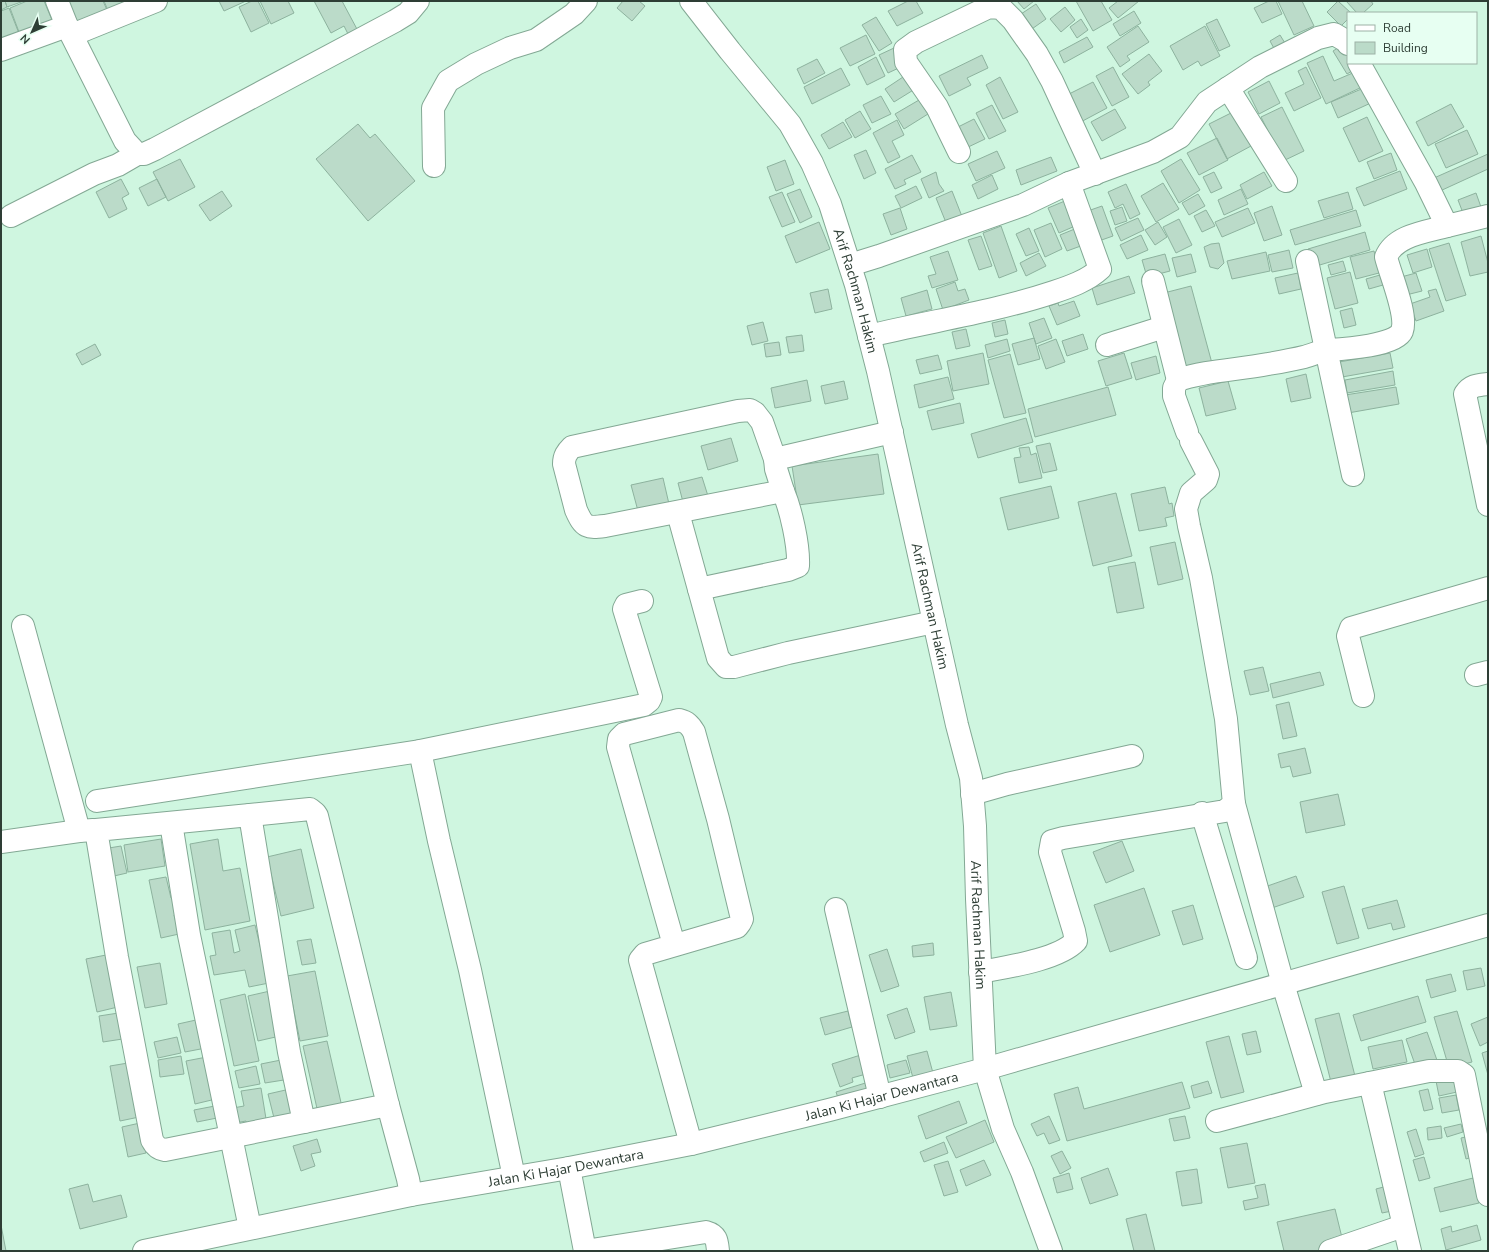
<svg xmlns="http://www.w3.org/2000/svg" width="1489" height="1252" viewBox="0 0 1489 1252" font-family="'Nunito Sans',sans-serif">
<style>
.building{fill:#bbdbc9;stroke:#8db29e}
.lines{fill:none;stroke-linecap:round;stroke-linejoin:round}
.minor-casing{stroke:#83a894;stroke-width:24}
.major-casing{stroke:#83a894;stroke-width:24}
.minor{stroke:#fff;stroke-width:22}
.major{stroke:#fff;stroke-width:22}
.labels{text-anchor:middle;stroke-width:3;stroke-linejoin:round;paint-order:stroke}
.street-label{font-size:14px;fill:#2e3e35;stroke:#e7fff2}
</style>
<rect width="100%" height="100%" fill="#cff6e0"/>
<path class="building" d="M1 1H5L7 7 1 10Z
M5 1H24L7 7Z
M27 1H44L52 20 48 21 51 29 22 40 10 8Z
M66 1H103L107 10 76 23Z
M104 1H126L128 5 109 13Z
M219 1H246L224 11Z
M252 1H258L269 23 251 32 239 7Z
M260 1H288L294 13 271 24Z
M314 1H342L358 31 349 36 344 26 331 33Z
M623 1H639L645 6 632 21 617 8Z
M908 1H916L923 13 897 26 888 11Z
M1017 1H1034L1024 9Z
M1076 1H1101L1112 20 1093 31Z
M1118 1H1139L1118 18 1109 8Z
M1269 1H1276L1282 14 1262 23 1254 8Z
M1278 1H1302L1314 26 1294 35Z
M1338 1 1351 13H1348V19L1341 26 1327 12Z
M1346 1H1371L1373 4 1363 13H1357Z
M1036 4 1046 19 1029 31 1018 16Z
M1065 7 1075 20 1061 32 1050 19Z
M9 8 20 36 1 43V11Z
M1134 11 1141 23 1120 36 1113 24Z
M876 17 892 43 879 51 862 25Z
M1081 19 1088 30 1077 38 1070 27Z
M1217 19 1230 46 1219 51 1206 24Z
M1138 26 1149 42 1127 56 1130 60 1120 67 1107 47Z
M1205 26 1220 56 1201 66 1198 61 1183 70 1170 46Z
M866 35 875 54 850 66 840 48Z
M1280 35 1288 48 1277 54 1270 41Z
M1087 37 1093 47 1064 63 1059 52Z
M1344 44 1348 51V63H1355L1357 68 1347 74 1333 51Z
M894 48 903 66 888 73 879 55Z
M1149 54 1162 71 1148 82 1150 85 1138 94 1122 74Z
M982 55 988 68 967 78 971 85 949 96 939 76Z
M1323 56 1334 81 1355 72 1362 87 1326 104 1307 63Z
M876 57 885 76 867 85 858 67Z
M817 59 825 73 804 84 797 69Z
M1113 67 1129 97 1112 106 1096 76Z
M1306 67 1321 98 1294 111 1285 93 1304 84 1298 71Z
M841 68 850 85 812 104 804 87Z
M906 75 915 89 894 102 885 89Z
M1000 77 1018 112 1003 119 986 85Z
M1269 81 1280 103 1259 114 1248 92Z
M1093 82 1107 108 1077 124 1063 97Z
M1366 87 1373 102 1338 118 1331 102Z
M881 96 891 114 872 123 863 105Z
M919 100 928 114 904 129 895 114Z
M1451 104 1464 127 1428 146 1416 122Z
M992 105 1006 131 989 139 976 113Z
M1282 107 1304 151 1283 161 1261 117Z
M1115 109 1126 128 1102 141 1091 122Z
M860 111 871 129 855 138 845 120Z
M1233 112 1251 146 1227 159 1209 124Z
M1367 117 1383 151 1359 162 1343 128Z
M974 119 985 139 962 150 952 130Z
M897 120 904 135 892 141 900 157 888 163 873 133Z
M843 122 852 137 829 149 821 135Z
M358 124 370 138 375 134 415 181 368 221 316 159Z
M1467 130 1478 154 1446 168 1435 144Z
M1217 138 1228 160 1199 175 1187 153Z
M866 150 876 173 864 179 854 155Z
M997 151 1005 168 976 181 968 164Z
M1391 153 1397 170 1374 179 1367 162Z
M1488 154V169L1440 191 1434 178Z
M912 155 921 172 904 180 906 184 895 189 885 169Z
M1051 157 1057 171 1021 185 1016 170Z
M180 159 195 187 168 201 153 172Z
M1181 159 1200 190 1179 203 1161 171Z
M785 160 794 184 776 191 767 167Z
M1400 171 1407 189 1364 206 1356 188Z
M936 172 939 184 944 191 929 198 921 179Z
M1214 172 1222 188 1211 193 1203 177Z
M1264 172 1272 186 1247 199 1240 185Z
M992 175 998 189 978 199 972 185Z
M121 179 129 194 122 198 127 209 109 218 96 192Z
M157 179 166 197 148 206 139 188Z
M1163 183 1179 209 1156 222 1141 196Z
M1126 184 1140 214 1130 219 1123 204 1115 208 1108 192Z
M916 186 922 198 901 208 895 196Z
M800 189 812 217 800 223 787 194Z
M1241 189 1248 204 1224 215 1218 200Z
M222 191 232 206 210 221 199 205Z
M952 191 963 219 947 225 936 198Z
M782 192 795 222 782 227 769 197Z
M1348 192 1353 209 1324 218 1318 201Z
M1476 193 1481 207 1463 213 1458 200Z
M1198 194 1205 206 1189 215 1182 203Z
M1072 198 1082 223 1059 233 1048 208Z
M1102 206 1113 236 1093 243 1082 213Z
M1272 206 1282 235 1264 241 1254 213Z
M1122 207 1127 221 1115 225 1110 211Z
M900 208 907 229 891 235 883 214Z
M1248 208 1255 223 1222 237 1215 222Z
M1206 210 1215 226 1202 232 1194 216Z
M1356 210 1361 226 1295 245 1290 230Z
M1138 218 1144 230 1121 241 1115 228Z
M1179 219 1192 245 1176 253 1163 227Z
M819 222 830 249 796 263 785 236Z
M1158 222 1167 237 1155 245 1145 230Z
M1051 223 1062 249 1045 257 1034 230Z
M1001 226 1017 271 999 278 983 233Z
M1082 226 1089 243 1067 251 1060 235Z
M1029 228 1039 251 1026 256 1016 234Z
M1365 232 1370 250 1313 267 1308 249Z
M1141 235 1148 250 1127 259 1120 245Z
M981 236 992 266 979 270 968 240Z
M1481 236 1488 263V272L1470 276 1461 242Z
M1219 243 1224 263 1218 269 1210 267 1204 247 1211 244Z
M1449 243 1466 295 1446 301 1429 249Z
M1427 249 1432 267 1413 273 1407 255Z
M1289 250 1293 268 1272 272 1268 255Z
M948 251 958 280 932 288 928 276 936 274 930 257Z
M1374 251 1379 273 1356 279 1350 257Z
M1266 252 1270 271 1232 279 1227 261Z
M1039 253 1046 266 1026 276 1020 263Z
M1165 254 1170 271 1147 277 1142 260Z
M1191 254 1196 272 1177 277 1172 258Z
M1343 261 1346 271 1331 275 1328 265Z
M1350 272 1358 303 1335 309 1327 278Z
M1298 273 1301 289 1279 294 1275 278Z
M1416 273 1422 291 1406 295 1401 277Z
M1380 275 1383 285 1369 289 1366 279Z
M1129 276 1135 293 1097 305 1092 288Z
M955 282 958 291 965 289 969 300 943 310 936 289Z
M1191 286 1213 367 1182 375 1160 294Z
M828 289 832 309 815 313 810 293Z
M1436 289 1444 311 1416 321 1410 304 1430 297 1428 291Z
M927 290 932 309 906 316 901 298Z
M1074 301 1080 316 1057 325 1049 306 1058 303 1059 306Z
M1352 308 1356 325 1344 328 1340 311Z
M1044 318 1052 338 1036 344 1029 323Z
M1005 320 1008 334 995 337 992 323Z
M763 322 768 341 752 345 747 326Z
M966 329 970 346 956 349 952 332Z
M1083 334 1088 349 1067 356 1062 341Z
M802 335 804 351 789 353 786 337Z
M1034 338 1040 359 1018 365 1012 344Z
M1007 339 1010 351 988 358 985 345Z
M1056 339 1065 362 1046 369 1038 346Z
M779 342 781 355 766 357 764 344Z
M95 344 101 355 82 365 76 354Z
M983 353 989 384 953 391 947 361Z
M1124 353 1132 378 1106 386 1098 361Z
M1390 353 1393 368 1342 377 1339 362Z
M1010 354 1026 413 1004 418 988 360Z
M938 355 942 369 920 374 916 360Z
M1156 356 1160 373 1136 380 1131 363Z
M1393 371 1395 385 1347 393 1345 380Z
M1306 374 1311 398 1291 402 1286 379Z
M948 377 954 399 919 408 914 385Z
M807 380 811 401 775 408 771 388Z
M844 381 848 399 825 404 821 386Z
M1228 381 1236 409 1206 416 1199 388Z
M1108 387 1116 415 1035 437 1028 409Z
M1396 387 1399 404 1348 413 1345 395Z
M960 403 964 423 932 430 927 411Z
M1026 418 1033 442 978 458 971 434Z
M731 438 738 461 708 470 701 446Z
M1050 443 1057 470 1043 473 1036 446Z
M1029 447 1031 455 1036 453 1042 478 1019 483 1014 458 1021 457 1019 448Z
M878 454 884 494 798 505 792 466Z
M702 477 708 496 683 502 678 483Z
M663 478 669 504 638 511 631 485Z
M1051 486 1059 518 1008 530 1000 498Z
M1165 487 1169 504 1172 503 1174 516 1165 518 1167 526 1139 531 1131 494Z
M1116 493 1132 556 1093 566 1078 502Z
M1175 542 1183 579 1158 585 1150 547Z
M1135 562 1144 608 1117 613 1108 567Z
M1263 667 1269 691 1250 695 1244 671Z
M1320 672 1324 685 1273 698 1270 684Z
M1289 702 1297 736 1283 739 1276 705Z
M1305 748 1311 773 1293 777 1290 766 1281 768 1278 754Z
M1338 794 1345 825 1306 833 1300 802Z
M161 839 165 866 128 872 124 845Z
M218 839 223 871 240 868 250 921 205 930 190 844Z
M1122 841 1134 871 1106 883 1093 852Z
M121 846 127 873 114 876 109 848Z
M301 849 314 908 281 916 267 857Z
M1296 876 1304 897 1266 910 1259 889Z
M166 877 171 898 180 897 183 914 174 915 179 934 161 938 149 880Z
M1344 886 1359 938 1337 944 1322 892Z
M1144 888 1160 935 1110 952 1094 905Z
M1397 900 1405 927 1393 930 1391 923 1368 929 1362 909Z
M1193 905 1203 939 1183 945 1172 911Z
M255 925 269 983 249 987 245 970 214 975 210 956 216 955 212 933 230 930 234 953 240 951 235 930Z
M311 939 316 963 302 965 297 941Z
M933 943 934 955 913 957 912 946Z
M887 949 899 986 881 992 869 955Z
M111 954 122 1006 97 1012 86 959Z
M160 963 167 1004 145 1008 137 967Z
M1481 968 1485 986 1467 990 1463 971Z
M315 971 328 1036 300 1041 287 976Z
M1451 974 1456 991 1431 998 1426 980Z
M270 991 280 1036 258 1041 248 996Z
M951 992 957 1026 930 1030 924 997Z
M245 994 259 1061 234 1066 220 1000Z
M1418 996 1426 1022 1361 1041 1353 1015Z
M907 1008 915 1032 895 1039 887 1015Z
M848 1011 852 1027 825 1035 820 1018Z
M1457 1011 1472 1062 1449 1068 1434 1017Z
M125 1012 129 1038 103 1042 99 1016Z
M1339 1013 1356 1080 1332 1086 1315 1019Z
M1488 1017V1042L1480 1046 1471 1024Z
M205 1018 211 1047 185 1052 178 1024Z
M1256 1031 1261 1052 1247 1055 1242 1034Z
M1427 1032 1438 1063 1417 1070 1406 1039Z
M1229 1036 1244 1092 1221 1098 1206 1042Z
M177 1037 181 1053 158 1058 154 1042Z
M1402 1040 1407 1062 1373 1069 1368 1047Z
M327 1041 342 1107 318 1113 303 1046Z
M927 1051 933 1073 913 1078 907 1056Z
M1488 1051V1075L1482 1053Z
M867 1053 873 1072 852 1078 853 1082 840 1087 832 1064Z
M181 1056 184 1074 160 1077 158 1060Z
M212 1056 220 1098 195 1104 186 1061Z
M286 1059 290 1079 265 1083 261 1064Z
M906 1060 910 1073 890 1078 887 1065Z
M134 1062 144 1116 120 1121 110 1066Z
M256 1066 260 1084 239 1088 235 1071Z
M1453 1076 1457 1092 1439 1096 1436 1081Z
M872 1081 875 1094 840 1104 836 1092Z
M1208 1081 1212 1093 1194 1098 1191 1086Z
M1182 1082 1190 1108 1067 1141 1054 1094 1078 1087 1084 1109Z
M261 1088 267 1125 248 1129 246 1121 235 1123 233 1108 244 1106 241 1091Z
M290 1089 297 1118 275 1122 268 1094Z
M1428 1089 1433 1109 1424 1111 1419 1091Z
M1456 1095 1459 1110 1442 1113 1439 1098Z
M959 1101 967 1123 926 1139 918 1116Z
M220 1105 222 1117 197 1122 194 1110Z
M1049 1116 1060 1140 1049 1144 1044 1133 1037 1136 1031 1124Z
M1185 1116 1190 1138 1174 1141 1169 1119Z
M985 1120 994 1142 956 1158 946 1137Z
M140 1123 146 1153 128 1157 122 1127Z
M1461 1124 1463 1132 1447 1137 1444 1128Z
M1441 1126 1442 1138 1428 1140 1427 1128Z
M1416 1129 1424 1154 1415 1157 1407 1132Z
M1474 1135 1479 1155 1466 1159 1461 1138Z
M317 1139 321 1152 311 1154 315 1166 301 1171 293 1146Z
M944 1142 948 1153 924 1162 920 1152Z
M1247 1143 1255 1183 1228 1188 1220 1148Z
M1062 1151 1071 1168 1060 1174 1051 1156Z
M1424 1157 1430 1178 1419 1181 1413 1160Z
M984 1160 991 1175 966 1186 960 1170Z
M948 1161 958 1192 944 1196 934 1165Z
M1108 1168 1118 1195 1090 1204 1081 1178Z
M1197 1169 1202 1203 1182 1206 1176 1172Z
M1069 1173 1073 1189 1057 1193 1053 1178Z
M1473 1178 1479 1203 1440 1212 1434 1188Z
M88 1184 93 1202 121 1195 127 1217 80 1229 69 1189Z
M1265 1184 1269 1205 1245 1210 1243 1201 1258 1198 1255 1186Z
M1391 1185 1397 1210 1382 1213 1376 1189Z
M1335 1209 1344 1246 1321 1251H1284L1277 1222Z
M1146 1214 1155 1251H1134L1126 1219Z
M1 1225 6 1251H1Z
M1477 1225 1481 1240 1446 1250 1441 1229 1451 1226 1452 1232Z"/>
<g class="lines">
<g class="minor-casing">
<g id="minor">
<path d="M57 1 67 26 125 141 137 154H144L155 149 395 21 408 13 418 1"/>
<path d="M72 35 156 1"/>
<path d="M1 50 67 26"/>
<path d="M1359 63 1426 183 1447 226 1488 216"/>
<path d="M1228 88 1286 181"/>
<path d="M959 152 937 107 906 62 905 50 916 42 989 7 1001 8 1013 20 1037 54 1052 81 1095 174"/>
<path d="M434 166 433 108 448 81 476 64 510 48 536 40 574 14 586 1"/>
<path d="M11 216 94 174 118 165 137 154"/>
<path d="M1307 261 1353 475"/>
<path d="M850 265 879 256 1023 205 1069 183 1153 152 1180 137 1207 102 1260 67 1318 38 1334 34 1346 41 1348 44"/>
<path d="M1153 281 1178 380"/>
<path d="M869 336C930 321 994 312 1054 292 1069 287 1087 281 1100 269L1069 183"/>
<path d="M1107 345 1164 327"/>
<path d="M1488 384C1478 385 1471 385 1465 394L1488 505"/>
<path d="M750 410 755 413 762 422 775 459 776 469 783 491 605 526C587 528 584 528 576 510L564 464C564 456 567 452 572 447L738 411Z"/>
<path d="M1187 432 1174 396V388L1178 380C1207 370 1238 370 1268 364 1280 362 1292 360 1304 357 1312 355 1320 351 1327 350 1342 349 1396 346 1402 331 1408 315 1390 274 1386 257 1395 235 1426 232 1447 226"/>
<path d="M775 459 892 432"/>
<path d="M678 513 718 658 726 667H734L788 653 934 622"/>
<path d="M699 589 788 570 798 566C799 545 791 510 783 491"/>
<path d="M23 626 79 831"/>
<path d="M1476 675 1488 672"/>
<path d="M1363 696 1348 636 1351 628 1488 588"/>
<path d="M420 751 439 841 470 970 514 1177"/>
<path d="M972 794 1007 784 1132 756"/>
<path d="M97 801 420 751 644 705 649 701 651 697 624 609 626 605 642 601"/>
<path d="M1234 804 1283 984 1316 1094"/>
<path d="M1202 813 1246 958"/>
<path d="M250 815 289 1052 304 1122 165 1150C158 1149 155 1146 152 1140L117 957 96 830Z"/>
<path d="M250 815 310 809 315 813 317 816 388 1105 304 1122"/>
<path d="M171 823 189 935 250 1228"/>
<path d="M1 842 79 831 93 830"/>
<path d="M836 909 880 1097"/>
<path d="M674 945 618 747 619 739 624 734 679 720C687 722 690 725 694 732L718 819 742 919 740 923 737 927 645 954 640 960 691 1144"/>
<path d="M980 972C1006 967 1058 960 1076 941L1074 931 1050 852 1052 841 1063 838 1225 811 1234 804 1226 719 1201 578 1189 526 1186 509 1191 493 1206 480 1208 474 1191 441"/>
<path d="M1370 1083 1410 1251"/>
<path d="M388 1105 408 1179 411 1195"/>
<path d="M1217 1121 1325 1092 1429 1071H1458L1464 1075 1488 1195"/>
<path d="M569 1168 585 1251"/>
<path id="s1" d="M144 1251 411 1195 569 1168 691 1144 829 1110 985 1069 1488 925"/>
<path d="M585 1251 706 1232C717 1235 717 1241 718 1251"/>
<path d="M1330 1251 1403 1226"/>
</g>
</g>
<g class="major-casing">
<g id="major">
<path id="s2" d="M691 1 730 51 790 124 812 163 830 204 856 285 878 371 957 725 971 778 975 826 977 899 985 1069 1003 1129 1022 1172 1051 1251"/>
</g>
</g>
<use href="#minor" class="minor"/>
<use href="#major" class="major"/>
</g>
<g class="labels">
<g class="street-label">
<text dy="5" stroke="none"><textPath href="#s2" startOffset="338">Arif Rachman Hakim</textPath></text>
<text dy="5" stroke="none"><textPath href="#s2" startOffset="662">Arif Rachman Hakim</textPath></text>
<text dy="5" stroke="none"><textPath href="#s2" startOffset="986">Arif Rachman Hakim</textPath></text>
<text dy="5" stroke="none"><textPath href="#s1" startOffset="754">Jalan Ki Hajar Dewantara</textPath></text>
<text dy="5" stroke="none"><textPath href="#s1" startOffset="430">Jalan Ki Hajar Dewantara</textPath></text>
</g>
</g>
<rect width="1489" height="1252" fill="none" stroke="#2e3e35" stroke-width="4"/>
<rect x="1347" y="12" width="130" height="52" fill="#e7fff2" stroke="#9db2a6"/>
<rect x="1355" y="25" width="20" height="6" fill="#ffffff" stroke="#9db2a6"/>
<text x="1383" y="32" font-size="12" fill="#2e3e35">Road</text>
<rect x="1355" y="42" width="20" height="12" fill="#bbdbc9" stroke="#9db2a6"/>
<text x="1383" y="52" font-size="12" fill="#2e3e35">Building</text>
<g transform="translate(32 32) rotate(225)" stroke="#e7fff2" stroke-width="3" paint-order="stroke">
<path d="M0-3L7 15L0 10L-7 15Z" fill="#2e3e35"/>
<text y="-6" font-size="11" font-weight="bold" text-anchor="middle" fill="#2e3e35">N</text>
</g>
</svg>
